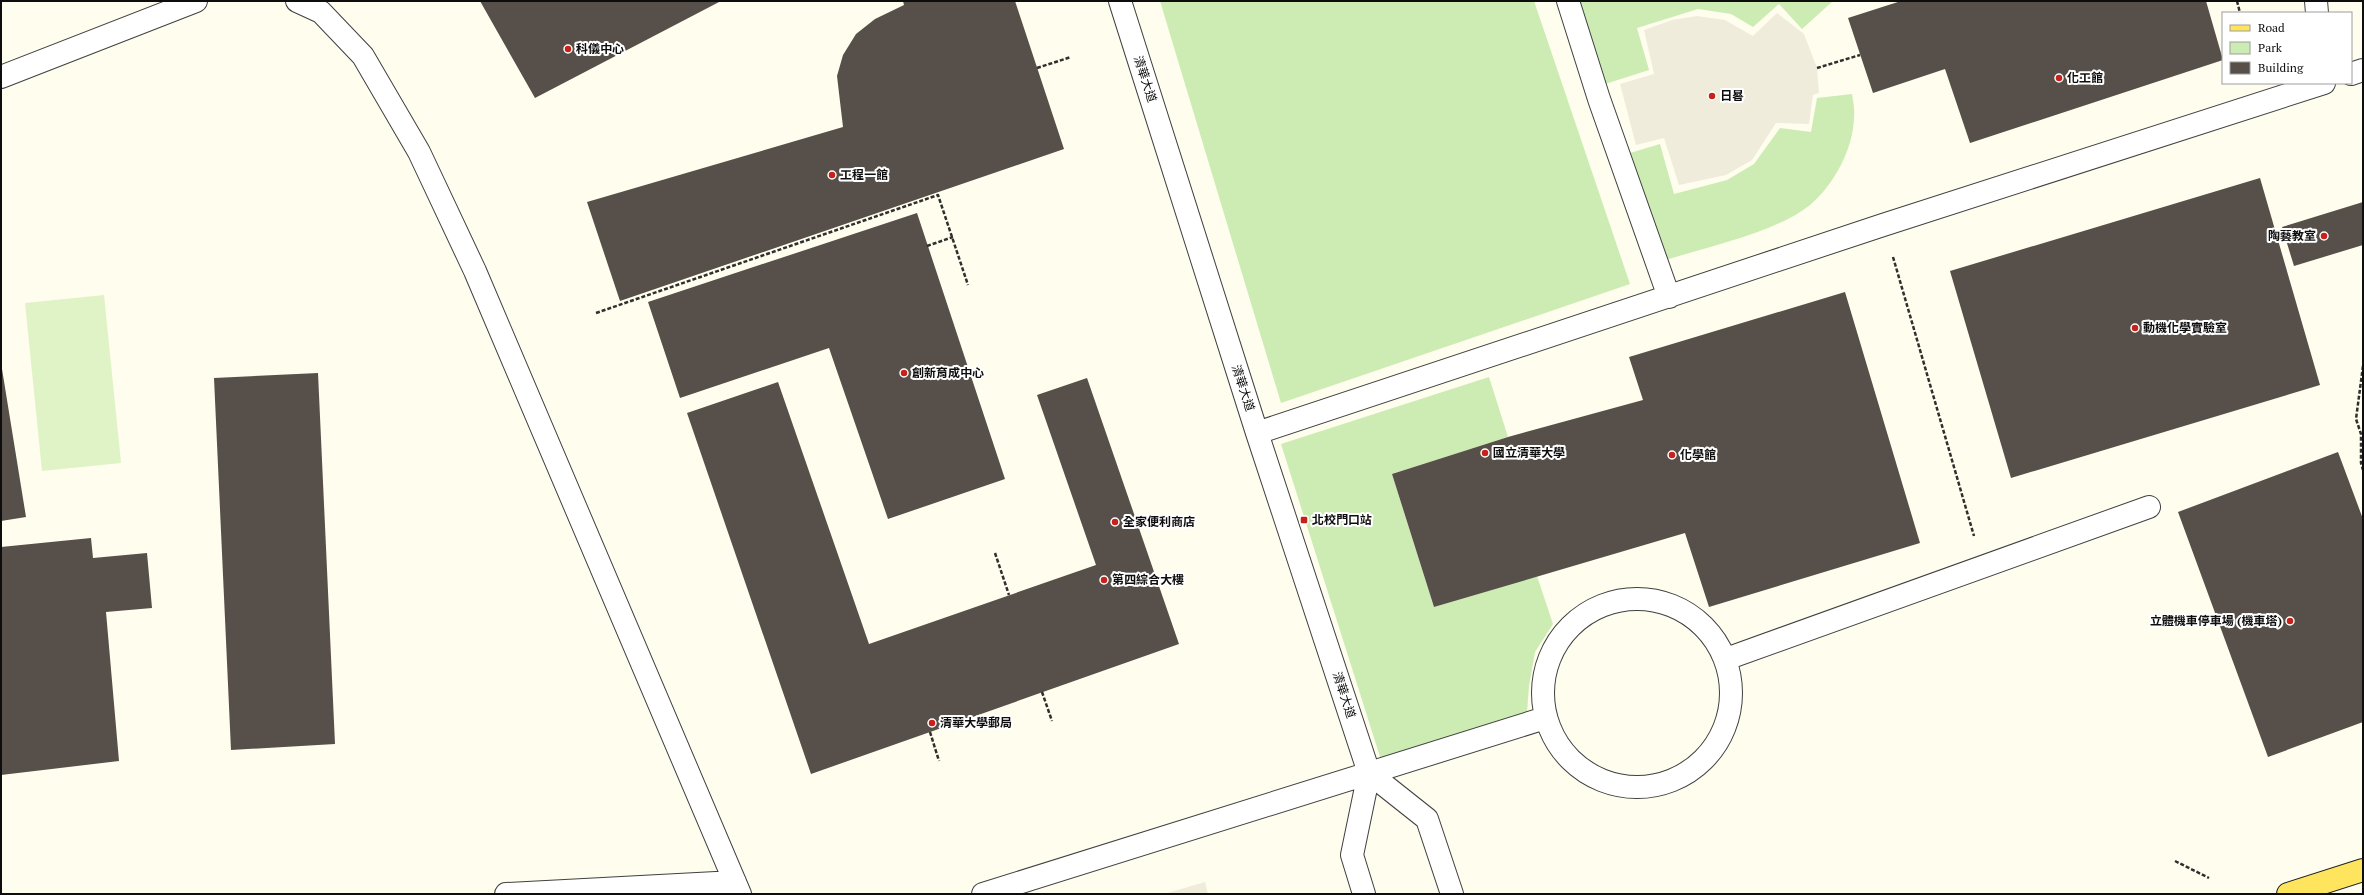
<svg xmlns="http://www.w3.org/2000/svg" width="2364" height="895" viewBox="0 0 2364 895" font-family="'PT Serif','Noto Sans TC',serif">
<style>
.green{fill:#ccecb4}
.pitch{fill:#e0f3c6}
.plaza{fill:#f0ecdc}
.building{fill:#574f49}
.lines{fill:none;stroke-linecap:round;stroke-linejoin:round}
.minor-casing{stroke:#404040;stroke-width:24}
.major-casing{stroke:#1e1e1e;stroke-width:24}
.path{stroke:#2f2f2f;stroke-width:2.5;stroke-dasharray:4 2;stroke-linecap:butt}
.minor{stroke:#fff;stroke-width:22}
.major{stroke:#ffe55d;stroke-width:22}
.poi-dot{fill:#c7211b;stroke:#fff;stroke-width:1.5}
.labels{text-anchor:middle;stroke-width:4;stroke-linejoin:round;paint-order:stroke}
.poi-label{font-size:12px;font-weight:bold;fill:#0d0d0d;stroke:#fff;text-anchor:start}
.street-label{font-size:12px;fill:#0d0d0d;stroke:#fff}
</style>
<rect width="100%" height="100%" fill="#fffded"/>
<path class="green" d="M1160 1H1534L1630 284 1281 403Z
M1579 1H1833L1802 29 1779 4 1753 27 1731 14 1698 9 1637 28 1649 70 1605 84Z
M1852 94C1853 101 1855 110 1854 118 1853 149 1834 185 1810 205 1777 232 1707 247 1666 260L1630 153 1660 144 1674 194 1727 180 1754 164 1780 128 1811 132 1817 98Z
M1489 377 1508 437 1392 474 1434 607 1537 576 1553 624 1535 652 1529 686 1527 712 1381 760 1281 444Z"/>
<path class="pitch" d="M104 295 121 463 42 471 25 303Z"/>
<path class="plaza" d="M1777 13 1804 34 1817 68 1819 93 1813 95 1809 124 1776 123 1752 160 1726 175 1679 185 1664 138 1636 145 1620 84 1654 74 1644 30 1672 20 1697 16 1725 20 1753 36Z
M1205 882 1208 894H1164Z"/>
<path class="building" d="M480 1H721L535 98Z
M903 1H1015L1064 149 620 301 587 202 843 127 837 76 843 55 856 34 875 19 904 5Z
M1901 1H2206L2223 60 1970 143 1945 69 1873 93 1848 18Z
M2260 178 2320 385 2011 478 1950 271Z
M2363 202V245L2294 266 2282 227Z
M917 213 1005 479 888 519 829 348 680 398 648 302Z
M1845 292 1920 543 1709 607 1685 533 1434 607 1392 474 1508 437 1643 400 1629 357Z
M2 369 26 517 1 521V370Z
M318 373 335 744 231 750 214 378Z
M1087 378 1179 644 811 774 687 413 778 382 869 644 1096 565 1037 395Z
M2338 452 2363 519V722L2268 757 2178 512Z
M91 538 93 558 147 553 152 608 106 612 119 761 1 775V547Z"/>
<g class="lines">
<g class="minor-casing">
<path id="minor" d="M297 1 321 12 363 56 419 152 475 271 740 894
M1120 1 1257 433 1369 773 1352 855 1364 894
M1568 1 1599 99 1669 297
M2316 1 2317 13
M2351 74 2363 70
M1 77 196 1
M1257 433 1883 225 2324 83
M1543 693a94 94 0 1 1 188 0a94 94 0 1 1-188 0Z
M1726 659 2149 507
M1369 773 1427 819 1452 894
M506 894 735 882
M983 894 1545 718"/>
</g>
<g class="major-casing">
<path id="major" d="M2288 894 2363 870"/>
</g>
<path class="path" d="M2237 1 2240 13
M1037 68 1071 57
M1817 68 1860 55
M927 246 953 237
M1893 257 1974 536
M596 313 938 195 968 285
M2363 366 2356 419 2361 434V463L2363 470
M995 553 1009 595
M1042 692 1052 721
M930 732 939 761
M2175 861 2209 878"/>
<use href="#minor" class="minor"/>
<use href="#major" class="major"/>
</g>
<g class="poi-dot">
<circle cx="568" cy="49" r="4"/>
<circle cx="2059" cy="78" r="4"/>
<circle cx="1712" cy="96" r="4"/>
<circle cx="832" cy="175" r="4"/>
<circle cx="2324" cy="236" r="4"/>
<circle cx="2135" cy="328" r="4"/>
<circle cx="904" cy="373" r="4"/>
<circle cx="1485" cy="453" r="4"/>
<circle cx="1672" cy="455" r="4"/>
<rect x="1300" y="516" width="8" height="8" rx="2"/>
<circle cx="1115" cy="522" r="4"/>
<circle cx="1104" cy="580" r="4"/>
<circle cx="2290" cy="621" r="4"/>
<circle cx="932" cy="723" r="4"/>
</g>
<g class="labels">
<g class="poi-label">
<text x="576" y="53">科儀中心</text>
<text x="2067" y="82">化工館</text>
<text x="1720" y="100">日晷</text>
<text x="840" y="179">工程一館</text>
<text x="2316" y="240" text-anchor="end">陶藝教室</text>
<text x="2143" y="332">動機化學實驗室</text>
<text x="912" y="377">創新育成中心</text>
<text x="1493" y="457">國立清華大學</text>
<text x="1680" y="459">化學館</text>
<text x="1312" y="524">北校門口站</text>
<text x="1123" y="526">全家便利商店</text>
<text x="1112" y="584">第四綜合大樓</text>
<text x="2282" y="625" text-anchor="end">立體機車停車場 (機車塔)</text>
<text x="940" y="727">清華大學郵局</text>
</g>
<g class="street-label">
<text transform="translate(1145 79) rotate(72)" y="4">清華大道</text>
<text transform="translate(1243 388) rotate(72)" y="4">清華大道</text>
<text transform="translate(1344 695) rotate(72)" y="4">清華大道</text>
</g>
</g>
<rect width="2364" height="895" fill="none" stroke="#0d0d0d" stroke-width="4"/>
<rect x="2222" y="12" width="130" height="72" fill="#ffffff" stroke="#9e9e9e"/>
<rect x="2230" y="25" width="20" height="6" fill="#ffe55d" stroke="#9e9e9e"/>
<text x="2258" y="32" font-size="12" fill="#0d0d0d">Road</text>
<rect x="2230" y="42" width="20" height="12" fill="#ccecb4" stroke="#9e9e9e"/>
<text x="2258" y="52" font-size="12" fill="#0d0d0d">Park</text>
<rect x="2230" y="62" width="20" height="12" fill="#574f49" stroke="#9e9e9e"/>
<text x="2258" y="72" font-size="12" fill="#0d0d0d">Building</text>
</svg>
